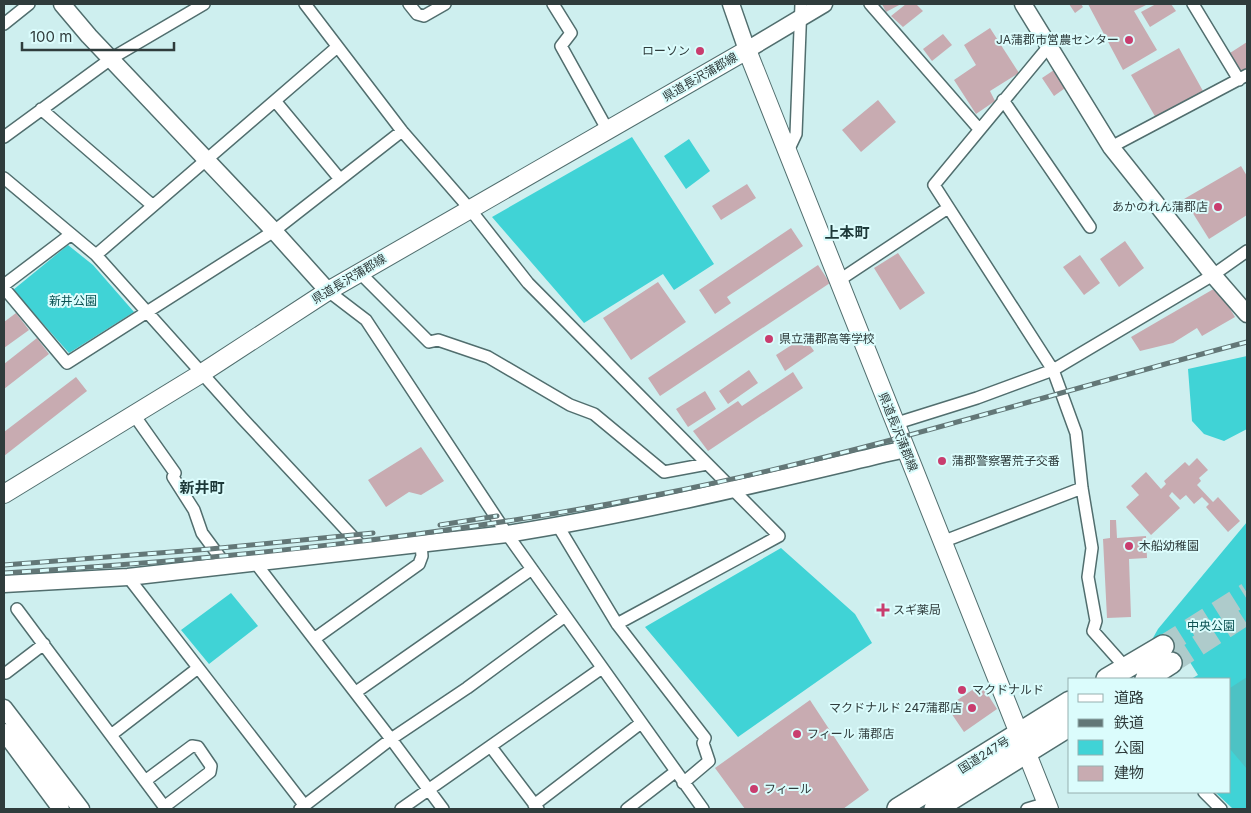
<svg xmlns="http://www.w3.org/2000/svg" width="1251" height="813" viewBox="0 0 1251 813" font-family="Inter,'Noto Sans JP',sans-serif">
<style>
.green{fill:#40d3d6}
.forest{fill:#4dc2c4}
.building{fill:#c8abb1}
.lines{fill:none;stroke-linecap:round;stroke-linejoin:round}
.highway-tunnel{stroke:#aecbcb;stroke-width:21;stroke-dasharray:21 11;stroke-linecap:butt}
.street-casing{stroke:#516e6e;stroke-width:14}
.secondary-casing{stroke:#516e6e;stroke-width:19}
.primary-casing{stroke:#516e6e;stroke-width:20}
.highway-casing{stroke:#516e6e;stroke-width:24}
.street{stroke:#fff;stroke-width:11}
.secondary{stroke:#fff;stroke-width:16}
.primary{stroke:#fff;stroke-width:18}
.highway{stroke:#fff;stroke-width:21}
.rail-casing{stroke:#637777;stroke-width:5}
.rail{stroke:#dbfcfc;stroke-width:3;stroke-dasharray:9;stroke-linecap:butt}
.poi-dot{fill:#c93d6e;stroke:#dbfcfc;stroke-width:2}
.labels{text-anchor:middle;stroke-width:4;stroke-linejoin:round;paint-order:stroke}
.poi-label{font-size:12px;fill:#2f3c3c;stroke:#dbfcfc;text-anchor:start}
.street-label{font-size:12px;fill:#2f3c3c;stroke:#dbfcfc}
.park-label{font-size:12px;fill:#0a5152;stroke:#dbfcfc}
.quarter-label{font-size:15px;font-weight:bold;fill:#1d3939;stroke:#dbfcfc}
</style>
<rect width="100%" height="100%" fill="#ceefef"/>
<path class="green" d="M632 137 714 264 674 290 663 274 584 323 492 217Z
M689 139 710 171 686 189 664 156Z
M68 245 93 265 134 312 69 353 13 290Z
M1247 356V429L1224 441 1204 434 1192 421 1188 369Z
M1247 522V809H1233L1215 792H1230V679H1191L1198 675 1171 632 1149 645 1158 629Z
M781 548 855 614 872 643 738 737 645 627Z
M231 593 258 626 209 664 181 630Z"/>
<path class="forest" d="M1247 677V769L1230 749V688Z"/>
<path class="building" d="M882 4H901L886 12Z
M906 4H916L923 11 903 27 891 16Z
M1069 4H1081L1083 7 1075 13Z
M1088 4H1148L1134 11 1157 50 1123 70Z
M1156 4H1171L1176 11 1150 27 1141 12Z
M990 28 1019 73 990 91 995 101 976 114 954 80 976 65 964 45Z
M943 34 952 45 932 61 923 49Z
M1247 42V68L1241 71 1230 53Z
M1179 48 1203 91 1156 118 1131 75Z
M1057 68 1068 86 1054 96 1042 78Z
M878 100 896 122 861 152 842 130Z
M1241 166 1247 176V215L1209 239 1184 199Z
M747 184 756 198 721 220 712 206Z
M791 228 803 246 727 297 731 303 715 314 699 290Z
M1125 241 1144 268 1119 287 1100 259Z
M898 253 925 293 900 310 874 268Z
M1080 255 1100 283 1084 295 1063 267Z
M818 265 830 283 660 396 648 378Z
M658 282 686 322 631 360 603 318Z
M1217 287 1235 317 1202 336 1197 328 1173 343 1140 351 1131 337Z
M16 313 29 330 4 348V322Z
M804 337 814 351 785 371 776 355Z
M37 338 49 354 4 389V364Z
M749 370 758 383 728 404 719 391Z
M793 372 803 388 708 451 693 431 738 401 742 406Z
M76 377 87 391 4 456V432Z
M705 391 716 409 688 427 676 409Z
M421 447 444 481 421 495 409 492 386 507 368 480Z
M1197 458 1208 470 1199 478 1201 481 1197 485 1213 502 1218 497 1240 521 1228 532 1206 507 1209 504 1202 497 1194 504 1186 495 1180 500 1172 492 1169 496 1180 508 1151 535 1126 507 1139 495 1131 486 1146 472 1161 489 1166 484 1164 481 1185 462 1189 466Z
M1110 520H1116L1117 538 1146 536 1147 558 1129 559 1131 617 1107 618 1103 539 1110 538Z
M981 684 997 709 964 732 947 707Z
M810 700 869 790 843 809H745L715 768Z"/>
<g class="lines">
<path class="highway-tunnel" d="M1163 646 1247 593
M1171 663 1247 614"/>
<g class="street-casing">
<path id="street" d="M305 4 402 131 469 208 528 283 779 536 617 624
M409 4 417 14 424 16 445 4
M553 4 571 33 561 46 607 129
M870 4 979 129
M1193 4 1239 80
M4 24 29 4
M1049 46 934 185 1053 370 1076 433 1082 488 1092 548 1088 577 1096 621 1093 631 1126 668
M1003 100 1090 227
M276 102 339 178
M41 109 152 205
M4 137 112 58 204 4
M1111 147 1247 75
M788 151 796 134 801 4
M4 178 96 255 242 418 365 550
M96 255 336 48
M359 272 429 342 438 340 488 357 570 405 594 414 664 472 707 464
M838 281 948 208
M4 285 70 235
M4 288 67 363 274 231 402 131
M328 291 366 320 507 534 703 809
M134 415 175 473 173 477 194 510 202 533 225 564
M894 424 977 398 1053 370 1213 275 1247 251
M558 526 617 624 705 738 703 743 709 761 683 783
M942 542 1082 488
M254 561 391 739 443 809
M128 577 305 806
M17 609 166 809
M314 639 419 564 422 556 421 544
M6 673 44 644
M356 692 532 569
M111 735 198 668
M491 747 538 809
M145 781 192 746 198 747 211 766 210 772 164 807
M1204 792 1221 809
M534 805 641 723
M300 809 391 739 467 688 565 616
M401 809 602 668
M627 809 675 772
M1027 809 1047 803"/>
</g>
<g class="secondary-casing">
<path id="secondary" d="M62 4 89 36 274 231 328 291
M731 4 747 50 824 4
M1023 4 1111 147 1213 275 1247 314
M4 584 128 577 507 534C641 513 773 480 905 449
M4 708 81 809
M4 732 61 809"/>
</g>
<g class="primary-casing">
<path id="primary" d="M4 494 202 373 328 291 747 50 1049 809"/>
</g>
<g class="highway-casing">
<path id="highway" d="M1107 679 1163 646
M1146 679 1171 663
M898 809 1070 702
M935 809 1070 725"/>
</g>
<use href="#street" class="street"/>
<use href="#secondary" class="secondary"/>
<use href="#primary" class="primary"/>
<use href="#highway" class="highway"/>
<g class="rail-casing">
<path id="rail" d="M440 525 497 516
M4 565 210 549 373 533
M4 573C225 559 444 537 661 494 860 455 1052 393 1247 342"/>
</g>
<use href="#rail" class="rail"/>
</g>
<g class="poi-dot">
<circle cx="1129" cy="40" r="5"/>
<circle cx="700" cy="51" r="5"/>
<circle cx="1218" cy="207" r="5"/>
<circle cx="769" cy="339" r="5"/>
<circle cx="942" cy="461" r="5"/>
<circle cx="1129" cy="546" r="5"/>
<path d="M880.5 602.5h5v5h5v5h-5v5h-5v-5h-5v-5h5z"/>
<circle cx="962" cy="690" r="5"/>
<circle cx="972" cy="708" r="5"/>
<circle cx="797" cy="734" r="5"/>
<circle cx="754" cy="789" r="5"/>
</g>
<g class="labels">
<g class="poi-label">
<text x="1119" y="44" text-anchor="end">JA蒲郡市営農センター</text>
<text x="690" y="55" text-anchor="end">ローソン</text>
<text x="1208" y="211" text-anchor="end">あかのれん蒲郡店</text>
<text x="779" y="343">県立蒲郡高等学校</text>
<text x="952" y="465">蒲郡警察署荒子交番</text>
<text x="1139" y="550">木船幼稚園</text>
<text x="893" y="614">スギ薬局</text>
<text x="972" y="694">マクドナルド</text>
<text x="962" y="712" text-anchor="end">マクドナルド 247蒲郡店</text>
<text x="807" y="738">フィール 蒲郡店</text>
<text x="764" y="793">フィール</text>
</g>
<g class="street-label">
<text transform="translate(700 77) rotate(-30)" y="4">県道長沢蒲郡線</text>
<text transform="translate(349 279) rotate(-31)" y="4">県道長沢蒲郡線</text>
<text transform="translate(898 432) rotate(68)" y="4">県道長沢蒲郡線</text>
<text transform="translate(984 755) rotate(-32)" y="4">国道247号</text>
</g>
<g class="park-label">
<text x="73" y="305">新井公園</text>
<text x="1211" y="630">中央公園</text>
</g>
<g class="quarter-label">
<text x="847" y="238">上本町</text>
<text x="202" y="493">新井町</text>
</g>
</g>
<rect width="1251" height="813" fill="none" stroke="#2f3c3c" stroke-width="10"/>
<rect x="1068" y="678" width="162" height="115" fill="#dbfcfc" stroke="#96afaf"/>
<rect x="1078" y="694" width="25" height="8" fill="#ffffff" stroke="#96afaf"/>
<text x="1114" y="703" font-size="15" fill="#2f3c3c">道路</text>
<rect x="1078" y="719" width="25" height="8" fill="#637777" stroke="#96afaf"/>
<text x="1114" y="728" font-size="15" fill="#2f3c3c">鉄道</text>
<rect x="1078" y="740" width="25" height="15" fill="#40d3d6" stroke="#96afaf"/>
<text x="1114" y="753" font-size="15" fill="#2f3c3c">公園</text>
<rect x="1078" y="766" width="25" height="15" fill="#c8abb1" stroke="#96afaf"/>
<text x="1114" y="778" font-size="15" fill="#2f3c3c">建物</text>
<path d="M22 42v8h152v-8" fill="none" stroke="#2f3c3c" stroke-width="2.5"/>
<text x="30" y="42" font-size="15" fill="#2f3c3c" stroke="#dbfcfc" stroke-width="4" paint-order="stroke">100 m</text>
</svg>
